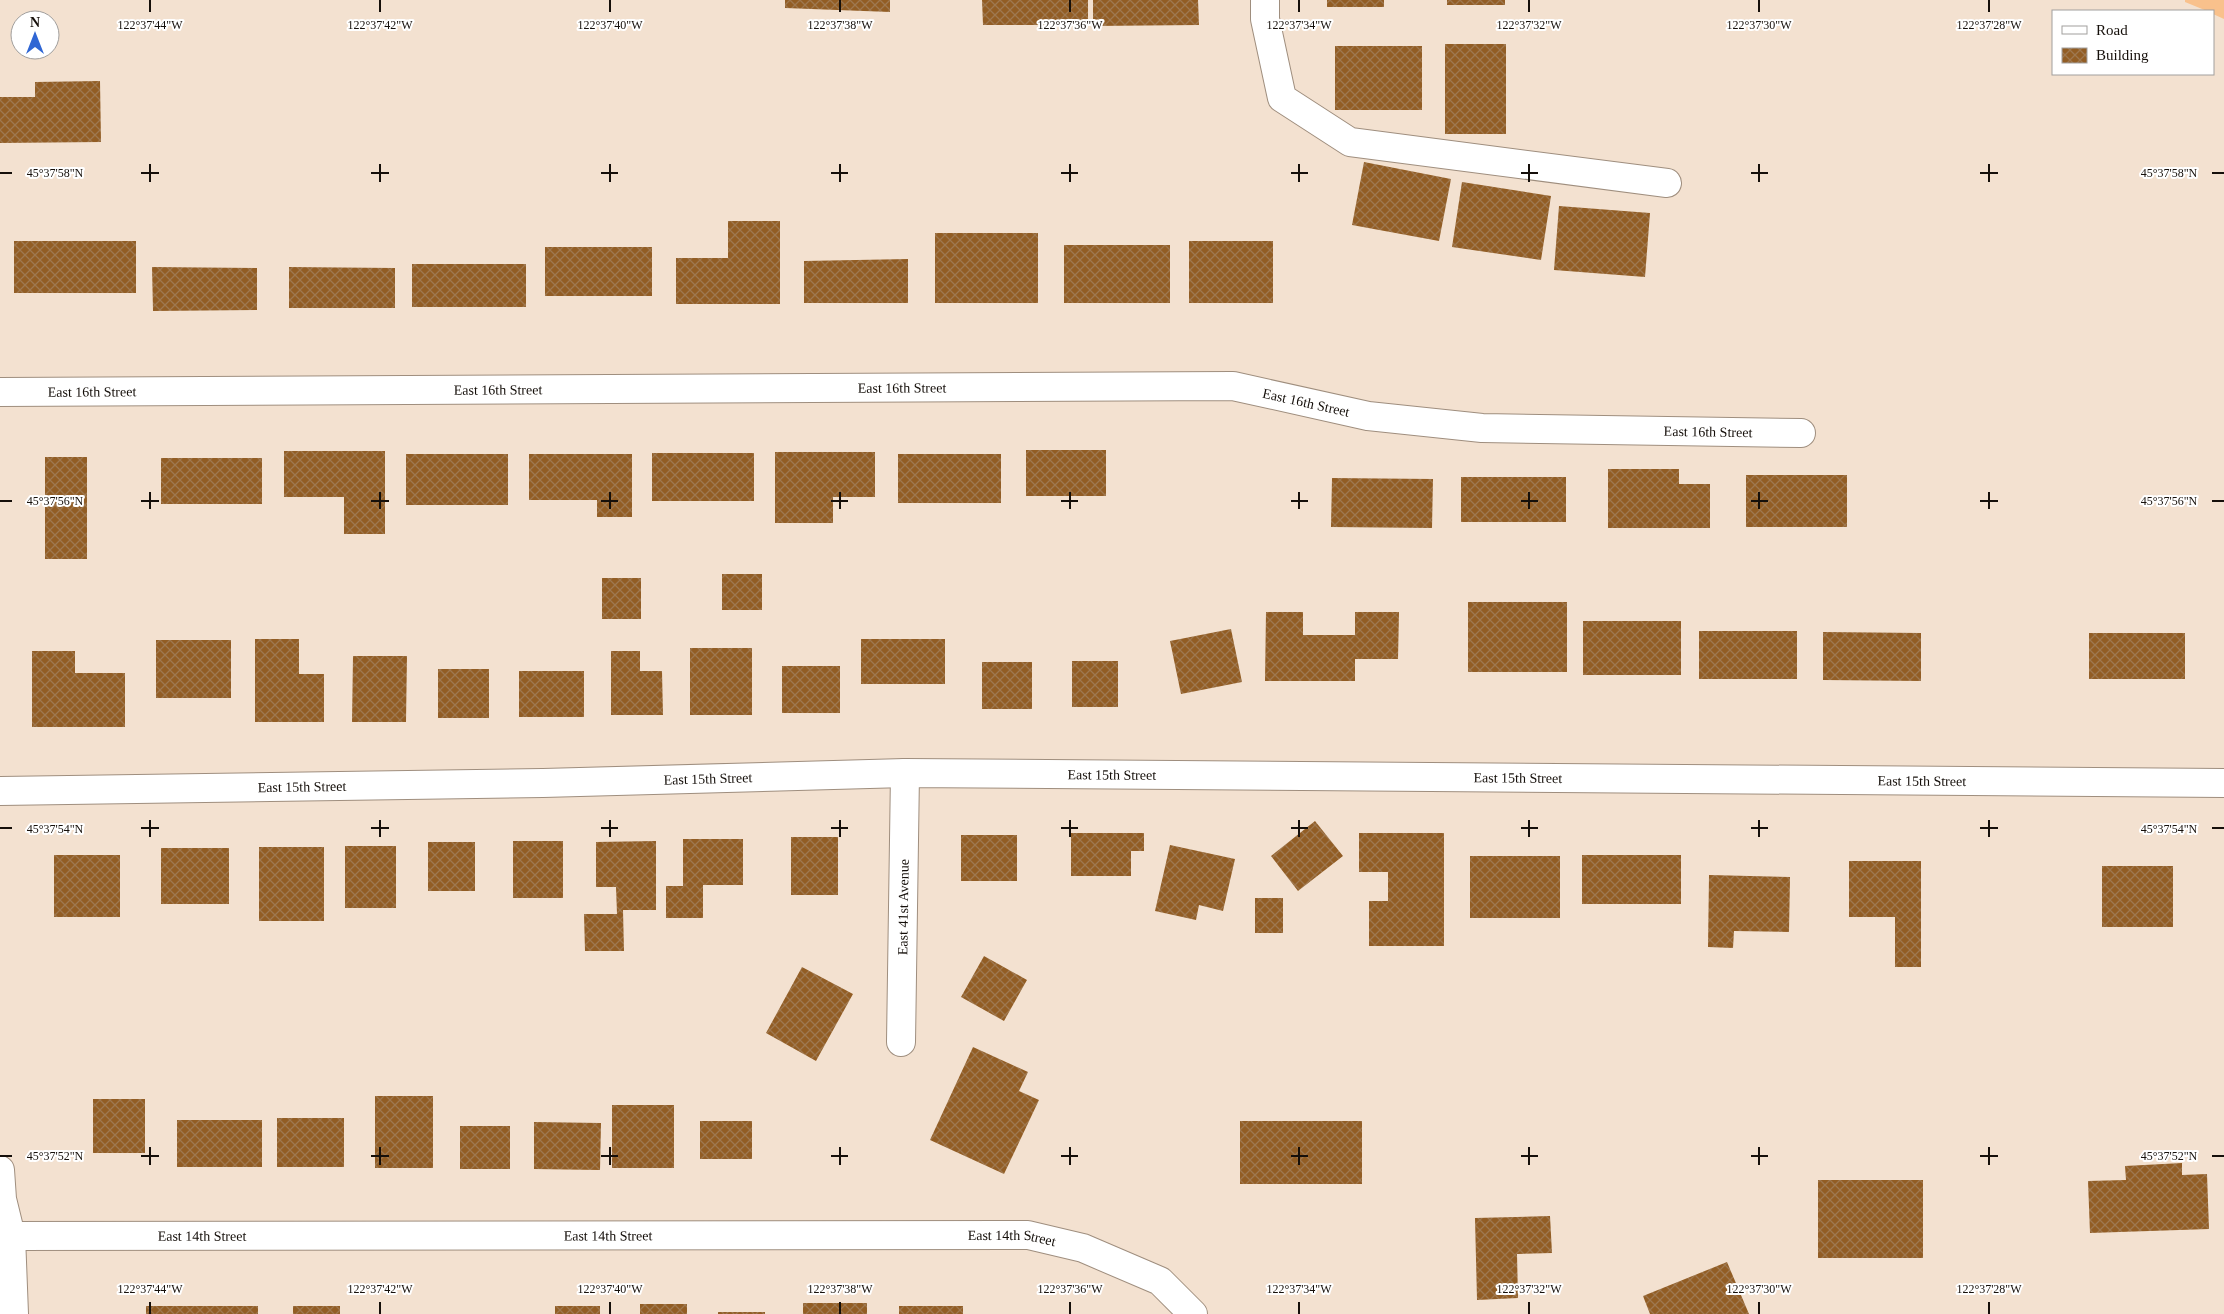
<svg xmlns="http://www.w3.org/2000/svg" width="2224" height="1314" viewBox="0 0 2224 1314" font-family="Georgia,serif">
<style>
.pitch{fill:#f9c18c}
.building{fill:url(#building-cross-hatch)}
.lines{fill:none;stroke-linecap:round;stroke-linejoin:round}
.minor-casing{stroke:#9f8e7e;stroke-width:30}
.minor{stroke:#fff;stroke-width:28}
.ticks{fill:none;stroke:#150f0a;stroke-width:2}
.labels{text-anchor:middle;stroke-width:4;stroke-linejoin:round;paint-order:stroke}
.street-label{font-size:14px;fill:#150f0a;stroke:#fff}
.ticks-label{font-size:12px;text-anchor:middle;fill:#150f0a;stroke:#fff;stroke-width:4;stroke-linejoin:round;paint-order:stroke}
</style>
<defs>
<pattern id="building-cross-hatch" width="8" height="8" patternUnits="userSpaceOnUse" patternTransform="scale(1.25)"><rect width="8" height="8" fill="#925d24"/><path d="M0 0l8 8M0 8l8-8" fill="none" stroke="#9e7850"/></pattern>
</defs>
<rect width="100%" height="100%" fill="#f3e1d0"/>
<path class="pitch" d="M2185 0H2224V19L2213 14V11H2207L2185 2Z"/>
<path class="building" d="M785 0H890V12L785 8Z
M982 0H1088V25H983Z
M1093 0H1198L1199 25 1093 26Z
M1327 0H1384V7H1327Z
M1447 0H1505V5H1447Z
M1445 44H1506V134H1445Z
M1335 46H1422V110H1335Z
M100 81 101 142 0 143V97H35V82Z
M1364 162 1451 179 1439 241 1352 225Z
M1462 182 1551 196 1541 260 1452 247Z
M1559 206 1650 213 1645 277 1554 270Z
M728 221H780V304H676V258H728Z
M935 233H1038V303H935Z
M14 241H136V293H14Z
M1189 241H1273V303H1189Z
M1064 245H1170V303H1064Z
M545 247H652V296H545Z
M908 259V303H804V261Z
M412 264H526V307H412Z
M152 267 257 268V310L153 311Z
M289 267 395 268V308H289Z
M1026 450H1106V496H1026Z
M284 451H385V534H344V497H284Z
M775 452H875V497H833V523H775Z
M652 453H754V501H652Z
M406 454H508V505H406Z
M529 454H632V517H597V500H529Z
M898 454H1001V503H898Z
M45 457H87V559H45Z
M161 458H262V504H161Z
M1608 469H1679V484H1710V528H1608Z
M1746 475H1847V527H1746Z
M1461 477H1566V522H1461Z
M1332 478 1433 479 1432 528 1331 527Z
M722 574H762V610H722Z
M602 578H641V619H602Z
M1468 602H1567V672H1468Z
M1266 612H1303V635H1355V612H1399L1398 659H1355V681H1265Z
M1583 621H1681V675H1583Z
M1231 629 1242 682 1181 694 1170 641Z
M1699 631H1797V679H1699Z
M1823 632 1921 633V681L1823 680Z
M2089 633H2185V679H2089Z
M255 639H299V674H324V722H255Z
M861 639H945V684H861Z
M156 640H231V698H156Z
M690 648H752V715H690Z
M32 651H75V673H125V727H32Z
M611 651H640V671H662L663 715H611Z
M353 656H407L406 722H352Z
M1072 661H1118V707H1072Z
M982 662H1032V709H982Z
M782 666H840V713H782Z
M438 669H489V718H438Z
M519 671H584V717H519Z
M1315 821 1343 856 1298 891 1271 856Z
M1071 833H1144V851H1131V876H1071Z
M1359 833H1444V946H1369V901H1388V872H1359Z
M961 835H1017V881H961Z
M791 837H838V895H791Z
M683 839H743V885H703V918H666V886H683Z
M513 841H563V898H513Z
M656 841V910H623L624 951H585L584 914H617L616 887H596V842Z
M428 842H475V891H428Z
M1170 845 1235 859 1223 911 1199 905 1196 920 1155 911Z
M345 846H396V908H345Z
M259 847H324V921H259Z
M161 848H229V904H161Z
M54 855H120V917H54Z
M1582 855H1681V904H1582Z
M1470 856H1560V918H1470Z
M1849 861H1921V967H1895V917H1849Z
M2102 866H2173V927H2102Z
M1709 875 1790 877 1789 932 1734 931 1733 948 1708 947Z
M1255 898H1283V933H1255Z
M984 956 1027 980 1004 1021 961 997Z
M802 967 853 994 816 1061 766 1033Z
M973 1047 1028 1072 1019 1091 1039 1100 1004 1174 930 1140Z
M375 1096H433V1168H375Z
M93 1099H145V1153H93Z
M612 1105H674V1168H612Z
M277 1118H344V1167H277Z
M177 1120H262V1167H177Z
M700 1121H752V1159H700Z
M1240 1121H1362V1184H1240Z
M534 1122 601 1123 600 1170 534 1169Z
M460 1126H510V1169H460Z
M2182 1163V1175L2207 1174 2209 1229 2090 1233 2088 1181 2126 1180 2125 1166Z
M1818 1180H1923V1258H1818Z
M1550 1216 1552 1253 1517 1254 1518 1298 1477 1300 1475 1218Z
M1727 1262 1749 1314H1650L1643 1296Z
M803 1303H867V1314H803Z
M640 1304H687V1314H640Z
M146 1306H258V1314H146Z
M293 1306H340V1314H293Z
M555 1306H600V1314H555Z
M899 1306H963V1314H899Z
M718 1312H765V1314H718Z"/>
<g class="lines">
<g class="minor-casing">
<g id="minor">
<path d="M1265 0V19L1282 98 1350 142 1667 183"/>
<path id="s1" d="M0 392 1233 386 1368 416 1482 428 1801 433"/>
<path id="s2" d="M0 791 543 783 905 773 2224 783"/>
<path id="s3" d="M901 1042 905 773"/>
<path d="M0 1170 2 1199 11 1236 14 1314"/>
<path id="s4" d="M0 1236 1028 1235 1083 1248 1160 1281 1193 1314"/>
</g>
</g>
<use href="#minor" class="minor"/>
</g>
<path class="ticks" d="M150 0V12M380 0V12M610 0V12M840 0V12M1070 0V12M1299 0V12M1529 0V12M1759 0V12M1989 0V12M150 164V182M380 164V182M610 164V182M840 164V182M1070 164V182M1299 164V182M1529 164V182M1759 164V182M1989 164V182M0 173H12M141 173H159M371 173H389M601 173H618M831 173H848M1061 173H1078M1291 173H1308M1521 173H1538M1751 173H1768M1980 173H1998M2212 173H2224M150 492V509M380 492V509M610 492V509M840 492V509M1070 492V509M1299 492V509M1529 492V509M1759 492V509M1989 492V509M0 501H12M141 501H159M371 501H389M601 501H618M831 501H848M1061 501H1078M1291 501H1308M1521 501H1538M1751 501H1768M1980 501H1998M2212 501H2224M150 820V837M380 820V837M610 820V837M840 820V837M1070 820V837M1299 820V837M1529 820V837M1759 820V837M1989 820V837M0 828H12M141 828H159M371 828H389M601 828H618M831 828H848M1061 828H1078M1291 828H1308M1521 828H1538M1751 828H1768M1980 828H1998M2212 828H2224M150 1147V1165M380 1147V1165M610 1147V1165M840 1147V1165M1070 1147V1165M1299 1147V1165M1529 1147V1165M1759 1147V1165M1989 1147V1165M0 1156H12M141 1156H159M371 1156H389M601 1156H618M831 1156H848M1061 1156H1078M1291 1156H1308M1521 1156H1538M1751 1156H1768M1980 1156H1998M2212 1156H2224M150 1302V1314M380 1302V1314M610 1302V1314M840 1302V1314M1070 1302V1314M1299 1302V1314M1529 1302V1314M1759 1302V1314M1989 1302V1314"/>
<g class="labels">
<g class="street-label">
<text dy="5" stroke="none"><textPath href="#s1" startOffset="902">East 16th Street</textPath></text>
<text dy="5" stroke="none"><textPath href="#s1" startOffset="498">East 16th Street</textPath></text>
<text dy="5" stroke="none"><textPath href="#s1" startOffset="92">East 16th Street</textPath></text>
<text dy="5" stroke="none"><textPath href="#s1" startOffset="1308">East 16th Street</textPath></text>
<text dy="5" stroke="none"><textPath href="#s1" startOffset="1712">East 16th Street</textPath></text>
<text dy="5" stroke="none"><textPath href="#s2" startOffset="1112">East 15th Street</textPath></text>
<text dy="5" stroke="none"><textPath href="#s2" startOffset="708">East 15th Street</textPath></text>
<text dy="5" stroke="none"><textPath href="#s2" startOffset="1518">East 15th Street</textPath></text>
<text dy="5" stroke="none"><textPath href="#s2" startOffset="1922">East 15th Street</textPath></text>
<text dy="5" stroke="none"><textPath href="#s2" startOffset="302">East 15th Street</textPath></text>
<text dy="5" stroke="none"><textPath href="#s3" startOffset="135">East 41st Avenue</textPath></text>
<text dy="5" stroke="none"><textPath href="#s4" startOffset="202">East 14th Street</textPath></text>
<text dy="5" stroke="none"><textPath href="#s4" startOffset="608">East 14th Street</textPath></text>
<text dy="5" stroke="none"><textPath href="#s4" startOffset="1012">East 14th Street</textPath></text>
</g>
</g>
<g class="ticks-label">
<text x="150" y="29">122°37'44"W</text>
<text x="380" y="29">122°37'42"W</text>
<text x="610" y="29">122°37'40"W</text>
<text x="840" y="29">122°37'38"W</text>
<text x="1070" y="29">122°37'36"W</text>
<text x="1299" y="29">122°37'34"W</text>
<text x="1529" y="29">122°37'32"W</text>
<text x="1759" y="29">122°37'30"W</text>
<text x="1989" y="29">122°37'28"W</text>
<text x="55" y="177">45°37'58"N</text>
<text x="2169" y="177">45°37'58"N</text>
<text x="55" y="505">45°37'56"N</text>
<text x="2169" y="505">45°37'56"N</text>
<text x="55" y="833">45°37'54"N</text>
<text x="2169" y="833">45°37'54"N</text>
<text x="55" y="1160">45°37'52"N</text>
<text x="2169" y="1160">45°37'52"N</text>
<text x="150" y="1293">122°37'44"W</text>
<text x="380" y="1293">122°37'42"W</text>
<text x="610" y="1293">122°37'40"W</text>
<text x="840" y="1293">122°37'38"W</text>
<text x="1070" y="1293">122°37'36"W</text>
<text x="1299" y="1293">122°37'34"W</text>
<text x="1529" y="1293">122°37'32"W</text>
<text x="1759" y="1293">122°37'30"W</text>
<text x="1989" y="1293">122°37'28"W</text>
</g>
<rect x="2052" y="10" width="162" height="65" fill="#ffffff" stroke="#a19f9d"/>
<rect x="2062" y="26" width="25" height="8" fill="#ffffff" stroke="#a19f9d"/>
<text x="2096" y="35" font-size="15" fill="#150f0a">Road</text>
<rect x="2062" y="48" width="25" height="15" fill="url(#building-cross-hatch)" stroke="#a19f9d"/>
<text x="2096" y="60" font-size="15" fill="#150f0a">Building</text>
<g transform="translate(35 35)"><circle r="24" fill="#ffffff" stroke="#a19f9d"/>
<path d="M0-4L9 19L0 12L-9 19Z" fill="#2f66d4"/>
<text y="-8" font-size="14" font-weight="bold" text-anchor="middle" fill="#150f0a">N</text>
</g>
</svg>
